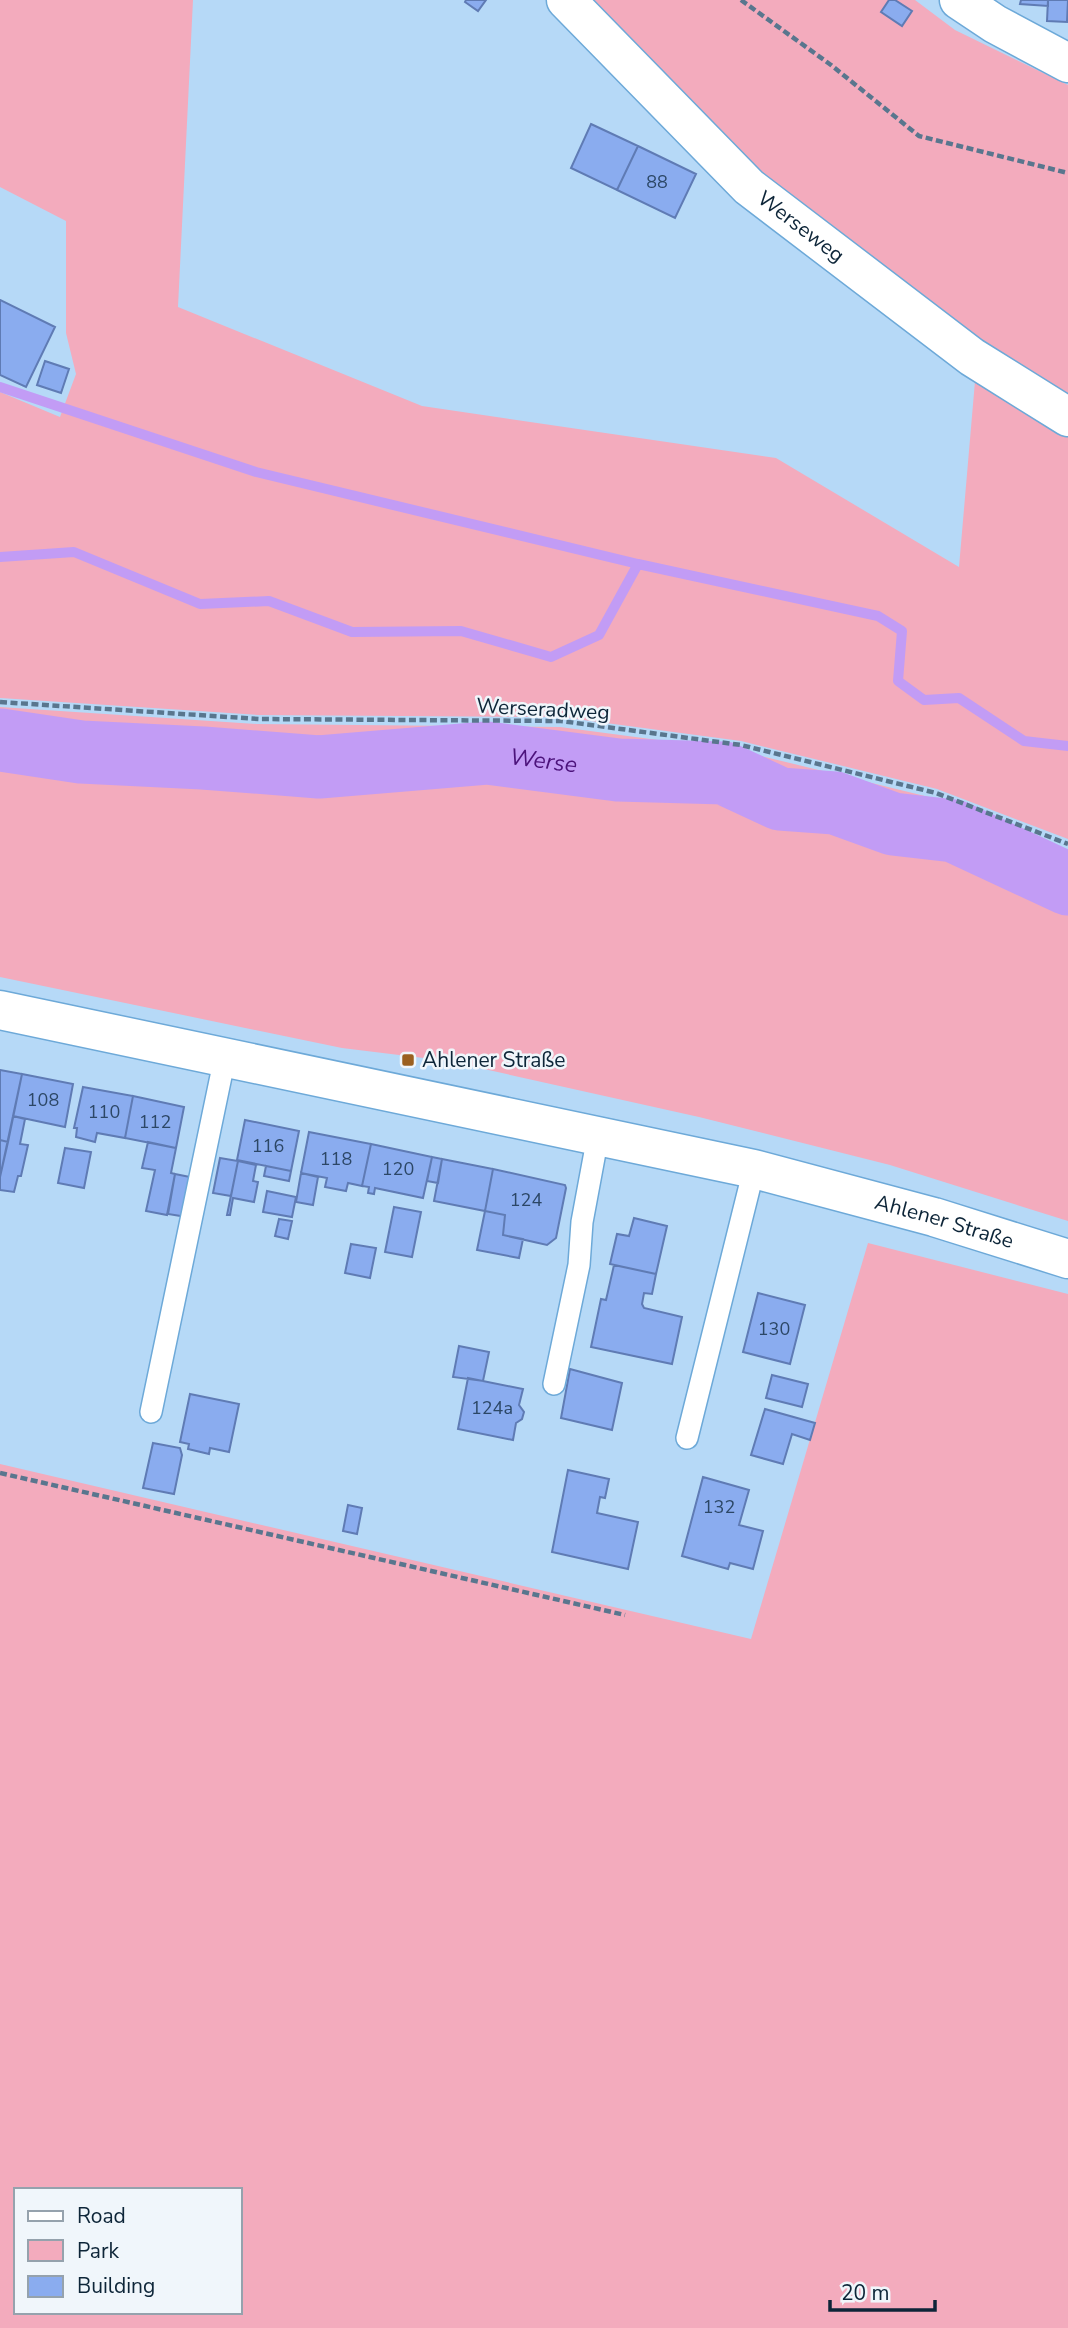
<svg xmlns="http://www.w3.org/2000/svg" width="1068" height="2328" viewBox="0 0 1068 2328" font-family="'Nunito Sans',sans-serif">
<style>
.green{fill:#f3abbd;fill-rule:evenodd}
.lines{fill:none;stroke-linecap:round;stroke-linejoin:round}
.stream{stroke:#c29cf5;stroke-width:10}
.river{stroke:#c29cf5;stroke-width:63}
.building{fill:#8aacef;stroke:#5f7bb4;stroke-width:2}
.service-casing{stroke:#6da9d8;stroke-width:24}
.minor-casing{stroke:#6da9d8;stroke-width:41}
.secondary-casing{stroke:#6da9d8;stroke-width:41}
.path{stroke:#59768e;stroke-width:4.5;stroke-dasharray:7 3.5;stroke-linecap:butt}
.service{stroke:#fff;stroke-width:21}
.minor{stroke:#fff;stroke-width:38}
.secondary{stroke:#fff;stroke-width:38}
.poi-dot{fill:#9b6020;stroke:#f0f6fb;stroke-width:2.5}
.labels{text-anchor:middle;stroke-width:5;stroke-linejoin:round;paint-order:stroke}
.number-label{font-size:18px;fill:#2c4766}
.street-label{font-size:21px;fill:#0d2538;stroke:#f0f6fb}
.poi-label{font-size:21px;fill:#0d2538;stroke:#f0f6fb;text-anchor:start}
.water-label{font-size:23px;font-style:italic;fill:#4c137b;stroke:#f0f6fb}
</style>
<rect width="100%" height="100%" fill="#b6d9f7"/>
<path class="green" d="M0 0H193L178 307 422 406 776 458 959 567 977 358 699 125 581 0H915L955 30 1068 85V839L937 789 741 741 561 717 259 715 0 698V392L60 417 76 374 66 333V221L0 187Z
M0 707 257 724 560 727 741 751 933 798 1068 850V1221L890 1165 699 1117 448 1061 342 1048 0 977Z
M868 1243 1068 1294V2328H0V1464L751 1639ZM16 2190H240V2312H16Z"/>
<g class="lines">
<path class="stream" d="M0 387 256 472 638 564
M0 557 74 552 200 604 269 601 352 632 461 631 551 657 599 635 638 564 878 616 902 631 898 681 924 700 959 698 1024 741 1068 746"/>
<path class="river" id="s1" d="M0 740 81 752 203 758 319 767 487 753 618 770 724 773 780 799 835 803 893 824 954 831 1068 884"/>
</g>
<path class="building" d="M466 0H486L478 11 465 2Z
M889 0H895L912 11 902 26 881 12Z
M1021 0H1048V6L1020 4Z
M1048 0H1068L1067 22 1047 21Z
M591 124 638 146 617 190 571 168Z
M638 146 696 174 675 218 617 190Z
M0 300 55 327 26 387 0 375Z
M45 361 69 369 61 393 37 385Z
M0 1070 22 1074 8 1142 0 1140Z
M22 1074 73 1084 65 1127 13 1116Z
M83 1087 133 1096 125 1138 97 1133 95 1142 76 1137 77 1128H74Z
M133 1096 184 1107 176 1148 125 1138Z
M13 1116 25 1119 20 1144 28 1145 21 1176H18L14 1192 0 1190V1177Z
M245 1120 299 1131 291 1171 237 1160Z
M309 1132 371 1144 362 1186 348 1183 346 1191 325 1187 327 1178 301 1173Z
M0 1140 8 1142 0 1177Z
M148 1142 176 1148 171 1173 175 1174 167 1215 146 1211 155 1170 142 1168Z
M371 1144 432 1157 423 1198 375 1188 374 1194 368 1193 369 1187 362 1186Z
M65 1148 91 1152 84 1188 58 1183Z
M432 1157 442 1159 438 1183 427 1181Z
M220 1158 238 1161 231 1196 213 1193Z
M442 1159 493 1169 485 1211 434 1201Z
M238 1161 256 1165 253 1181 258 1182 254 1202 233 1198 230 1215H227Z
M266 1166 291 1171 289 1181 264 1176Z
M493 1169 565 1185 566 1188 556 1238 547 1245 503 1235 505 1215 485 1211Z
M301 1173 318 1177 313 1205 296 1202Z
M175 1174 195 1178 187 1217 168 1214Z
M267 1191 296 1197 292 1217 263 1212Z
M394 1207 421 1212 412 1257 385 1252Z
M485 1211 505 1215 503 1235 523 1239 519 1258 477 1250Z
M634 1218 667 1226 656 1274 610 1264 617 1234 629 1236Z
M279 1219 292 1221 288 1239 275 1236Z
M351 1244 376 1248 370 1278 345 1273Z
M614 1265 656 1274 652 1294 644 1293 642 1304 644 1308 682 1317 672 1364 591 1347 601 1299 606 1300Z
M758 1293 805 1305 790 1364 743 1352Z
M459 1346 489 1352 483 1381 453 1377Z
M570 1369 622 1383 612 1430 561 1418Z
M772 1375 808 1384 802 1407 766 1398Z
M468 1378 523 1389 519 1405 524 1412 522 1419 516 1423 513 1440 458 1429Z
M190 1394 239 1404 229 1452 210 1448 209 1454 188 1449 189 1444 180 1442Z
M765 1409 815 1423 810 1440 792 1434 783 1464 751 1455Z
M153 1443 180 1448 182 1455 174 1494 143 1488Z
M568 1470 609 1479 605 1498 600 1497 597 1513 638 1522 628 1569 552 1552Z
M703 1477 749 1490 739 1525 763 1531 753 1569 730 1563 728 1569 682 1556Z
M348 1505 362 1508 357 1534 343 1531Z"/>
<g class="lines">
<g class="service-casing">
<path id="service" d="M554 1384 579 1265 582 1222 598 1136
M151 1412 225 1057
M687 1438 754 1169"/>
</g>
<g class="minor-casing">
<g id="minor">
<path id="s2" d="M566 0 749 187 972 357 1068 417"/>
<path d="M959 0 995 24 1068 63"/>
</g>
</g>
<g class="secondary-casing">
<g id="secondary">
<path id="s3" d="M0 1010 754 1169 934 1217 1068 1259"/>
</g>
</g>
<path class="path" d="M741 0 831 65 919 136 1068 173
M0 702 259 719 561 721 741 745 936 793 1068 844
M0 1473 625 1615"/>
<use href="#service" class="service"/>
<use href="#minor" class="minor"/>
<use href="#secondary" class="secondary"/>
</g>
<rect class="poi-dot" x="401" y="1053" width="14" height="14" rx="3.5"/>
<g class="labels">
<g class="number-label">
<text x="657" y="188">88</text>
<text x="43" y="1106">108</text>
<text x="104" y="1118">110</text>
<text x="155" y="1128">112</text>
<text x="268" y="1152">116</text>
<text x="336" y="1165">118</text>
<text x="398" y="1175">120</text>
<text x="526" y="1206">124</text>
<text x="774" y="1335">130</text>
<text x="492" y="1414">124a</text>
<text x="719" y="1513">132</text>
</g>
<g class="street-label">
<text dy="7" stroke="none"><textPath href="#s2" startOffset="327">Werseweg</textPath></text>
<text transform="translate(543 709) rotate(3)" y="7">Werseradweg</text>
<text dy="7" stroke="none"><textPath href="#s3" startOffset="968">Ahlener Straße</textPath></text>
</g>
<g class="poi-label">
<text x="422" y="1067">Ahlener Straße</text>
</g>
<g class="water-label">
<text dy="8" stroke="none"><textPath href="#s1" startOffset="546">Werse</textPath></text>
</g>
</g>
<rect x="14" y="2188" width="228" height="126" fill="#f0f6fb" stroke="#95a2ad" stroke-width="2"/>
<rect x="28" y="2211" width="35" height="10" fill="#ffffff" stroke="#95a2ad" stroke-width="2"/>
<text x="77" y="2223" font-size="21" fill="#0d2538">Road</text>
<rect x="28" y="2240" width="35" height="21" fill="#f3abbd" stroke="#95a2ad" stroke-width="2"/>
<text x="77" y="2258" font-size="21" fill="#0d2538">Park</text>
<rect x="28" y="2276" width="35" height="21" fill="#8aacef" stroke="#95a2ad" stroke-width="2"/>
<text x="77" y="2293" font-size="21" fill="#0d2538">Building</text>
<path d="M830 2300v10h105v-10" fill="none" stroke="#0d2538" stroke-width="3.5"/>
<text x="841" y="2300" font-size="21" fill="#0d2538" stroke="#f0f6fb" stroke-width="5" paint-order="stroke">20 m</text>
</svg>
